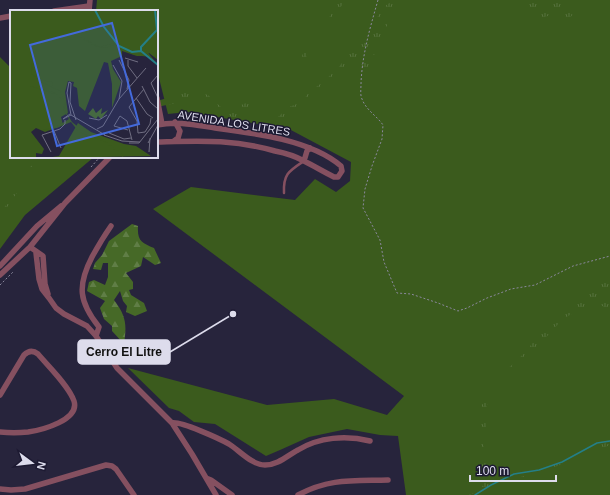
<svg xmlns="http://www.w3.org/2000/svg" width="610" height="495" viewBox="0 0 610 495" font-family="Arial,sans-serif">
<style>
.grass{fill:#3b5b1d}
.forest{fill:url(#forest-firs)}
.park{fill:url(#park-tufts)}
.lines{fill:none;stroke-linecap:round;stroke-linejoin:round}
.stream{stroke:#247f88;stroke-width:1.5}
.path{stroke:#8b899d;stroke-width:1;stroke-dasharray:2 2;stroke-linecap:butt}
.lane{stroke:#855060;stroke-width:2.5}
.street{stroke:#855060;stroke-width:5.5}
.labels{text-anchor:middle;stroke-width:3;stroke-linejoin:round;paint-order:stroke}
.street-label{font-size:11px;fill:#dddcec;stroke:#1d1a32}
.inset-river{fill:none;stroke:#247f88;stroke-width:2}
.inset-road{fill:none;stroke:#706e82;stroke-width:1}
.view{fill:#436adc;fill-opacity:0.15;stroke:#436adc;stroke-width:2}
.inset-edge{fill:none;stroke:#dddcec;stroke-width:2}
.leader{fill:none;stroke:#dddcec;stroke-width:1.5}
.callout-dot{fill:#dddcec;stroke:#1d1a32;stroke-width:1.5}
.callout{fill:#dddcec;stroke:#dddcec;stroke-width:1.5}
.callout-label{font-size:12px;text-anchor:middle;font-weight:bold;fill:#111}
</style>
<defs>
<pattern id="forest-firs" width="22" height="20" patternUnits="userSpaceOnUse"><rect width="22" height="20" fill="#466927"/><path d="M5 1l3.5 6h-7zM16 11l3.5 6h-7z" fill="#607e46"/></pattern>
<pattern id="park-tufts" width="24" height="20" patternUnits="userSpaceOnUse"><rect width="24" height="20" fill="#3b5b1d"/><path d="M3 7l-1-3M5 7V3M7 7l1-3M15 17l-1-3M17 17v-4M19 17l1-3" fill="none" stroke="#57723e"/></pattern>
</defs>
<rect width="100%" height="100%" fill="#27243c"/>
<path class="grass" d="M97 0H610V495H406L398 436 380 435 347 429 309 437 280 450 266 456 215 424 194 422 179 411 169 408 128 368 267 405 334 399 387 415 404 396 153 209 191 187 295 200 315 179 336 192 350 181 351 162 289 129 187 112 168 114 157 70V11H96Z
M0 57 11 68V157H94L25 215 0 249Z"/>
<path class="forest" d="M132 224 138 226C137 241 142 243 154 248L161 263 155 265 143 257 141 266 126 273 133 282V289L129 290 131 295 144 303 147 311 135 316 126 312 127 306 123 301 120 291 114 300C126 316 127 324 124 344L112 331V326L104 319 100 308 105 301 87 291 89 282 94 280 105 285 108 277V263H103L101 270 93 269 95 263 102 255 109 241Z"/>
<path class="park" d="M340 0H347L335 13 329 29 309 48 306 58 302 63 301 71 297 77 282 89 273 93 261 103 246 109 244 112C248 113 249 116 252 117 259 120 271 118 278 117L289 107 302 102 309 92 323 82 338 68 362 37 371 30 382 8 394 0H405L395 7 368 69 355 70 342 68 311 95 305 104 291 110 285 119 280 122 262 124 225 115 219 111 209 99 203 95 193 96 183 103H176L157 107V101L188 92H199L208 95 223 109H230L263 97 275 87 281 85 288 80 295 74 297 70V61L302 57 304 48 325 29 331 13Z
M501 0H530L546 4 562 2 573 9 574 12C564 30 559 15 548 16 545 16 542 19 539 19L533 16 524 7Z
M47 157H53C49 166 38 170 29 171 24 184 21 188 13 198 8 204 6 212 0 217V213C11 200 18 184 27 170 31 163 41 165 47 157Z
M604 267H610V307H604L594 301 563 319 533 351 524 358 514 372 507 376 503 380 495 382 491 390 485 413 486 429 483 441 486 466 489 483 491 484 508 481 530 474 540 469 572 457 595 446 610 442V445L527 478 482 490 469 495H460L471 493 484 485 479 437 481 407 488 387 494 381 500 378 505 370 515 363 532 344 537 336 548 323 558 314 576 303 588 287 591 285Z"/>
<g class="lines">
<path class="stream" d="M475 495 491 485 514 474 539 470 562 462 597 443 610 441"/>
<path class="path" d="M378 0C370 28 362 55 361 84 361 89 360 95 362 99 366 110 377 116 383 125L382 139 372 166 365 189 363 208 380 240 384 262 397 293 411 294 438 303 458 311 467 308 487 298 511 289 535 285 573 266 610 256
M91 167 100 157
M0 285 14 271"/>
<path class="lane" d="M284 193C283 174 289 171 304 161"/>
<path class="street" d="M54 11 89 6
M89 11 90 0
M0 18 11 16
M157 98 162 124
M157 125C178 121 195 125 215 128 254 133 311 140 341 166L342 171 338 177H334C324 172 314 166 304 161 295 156 285 153 275 151 234 139 199 141 157 142
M174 141 178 138 180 131 175 122
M304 161 307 151 310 148
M30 247 43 256 45 284 48 294
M36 253 39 279 42 289 49 298 56 308 64 314 87 326 96 336 117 368 172 423 192 454 216 495
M0 266 37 226 61 206
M0 275 30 247 65 203 110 157
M96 336 99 327C79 302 77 286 92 257 98 246 104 236 111 226
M0 395 24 355C28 351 33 350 38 354 48 366 69 386 74 401 80 420 42 430 28 432 19 433 9 433 0 432
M172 423C181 421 220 439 229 444 240 451 252 465 265 465 278 465 288 455 298 450 319 437 346 435 370 441
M206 478 211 480 232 495
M0 489 11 490 25 489 106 465 112 466 116 469 134 495
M298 495C330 478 353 481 388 480"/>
</g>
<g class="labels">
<g class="street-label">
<text transform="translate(234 123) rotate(9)" y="4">AVENIDA LOS LITRES</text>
</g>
</g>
<g transform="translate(10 10)">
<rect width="148" height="148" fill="#27243c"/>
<path d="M0 0H148V50L139 43 135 46H127L112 41V46L101 51 103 59 111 72 102 98V74L98 53 94 52 75 101 69 96 67 78 63 76 64 72 58 71 55 82 58 103 51 107 53 115 35 122 26 118 21 122 34 139 32 144 26 143V147L30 148H0ZM68 113 81 122 114 134 126 136 141 146 36 148 49 146Z" fill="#3b5b1d"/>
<path d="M83 98 86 103 92 98 91 104 98 100 91 109 88 106 86 109 78 104Z" fill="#466927"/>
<path d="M86 0 111 40H119L124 44H134L138 46 134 39 137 28 146 21 148 9 145 2 146 0 148 8 147 21 137 28 135 39 148 55 140 47 124 45 120 43 118 40 111 41 110 40 106 34 98 37 89 38 64 24 67 20 70 21 75 29 89 37 105 33ZM23 41 26 46 21 63 30 70 42 72 43 76 55 84 56 94 54 99 62 112 67 116 74 124 93 130 111 143 114 148 93 131 74 124 68 121 61 112 47 118 32 120 46 117 59 109 53 99 55 93 46 84 41 83 20 76 7 69 0 70 7 69 20 76 46 83 54 90 50 81 31 72 21 64Z" fill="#3b5b1d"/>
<path class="inset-river" d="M85 0 94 17 109 36 122 42 131 41M145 0 147 20 131 37V41L148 55"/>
<path class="inset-road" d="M115 48 128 52M109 50 119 70 117 79M118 50V56L127 68M103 55 112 71 109 89M148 65 141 73 148 88M59 72 57 83 61 105 95 125M59 72 61 73 60 92 66 110M132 76 140 92 148 99M134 79 119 97 127 111 128 123 135 122 140 114 141 108M126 88 137 104 143 108M60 104 53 109 61 105M79 108 89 110 97 105M87 119 93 116 109 89 136 58M118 120 104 116 110 106 117 111 122 130M44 121 51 138M99 123 114 129 121 128M32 125 50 119 55 114V110M32 125 41 142M94 125 112 131 130 132M119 133H129L148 109M138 133 148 115M139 142 140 128"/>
<path class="view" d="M102 13 129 114 47 136 20 35Z"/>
<rect width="148" height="148" class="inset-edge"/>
</g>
<path class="leader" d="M233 314L170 352"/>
<circle class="callout-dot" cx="233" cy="314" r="4"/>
<rect class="callout" x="78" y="340" width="92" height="24" rx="4"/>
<g class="callout-label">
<text x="124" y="356">Cerro El Litre</text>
</g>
<g transform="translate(32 463) rotate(105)" stroke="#1d1a32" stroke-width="3" paint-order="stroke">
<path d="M0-3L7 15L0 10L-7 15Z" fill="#dddcec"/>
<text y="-6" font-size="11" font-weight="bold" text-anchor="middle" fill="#dddcec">N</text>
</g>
<path d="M470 475v6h86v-6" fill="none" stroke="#dddcec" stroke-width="2"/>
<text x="476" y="475" font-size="12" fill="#dddcec" stroke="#1d1a32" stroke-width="3" paint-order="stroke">100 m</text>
</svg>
